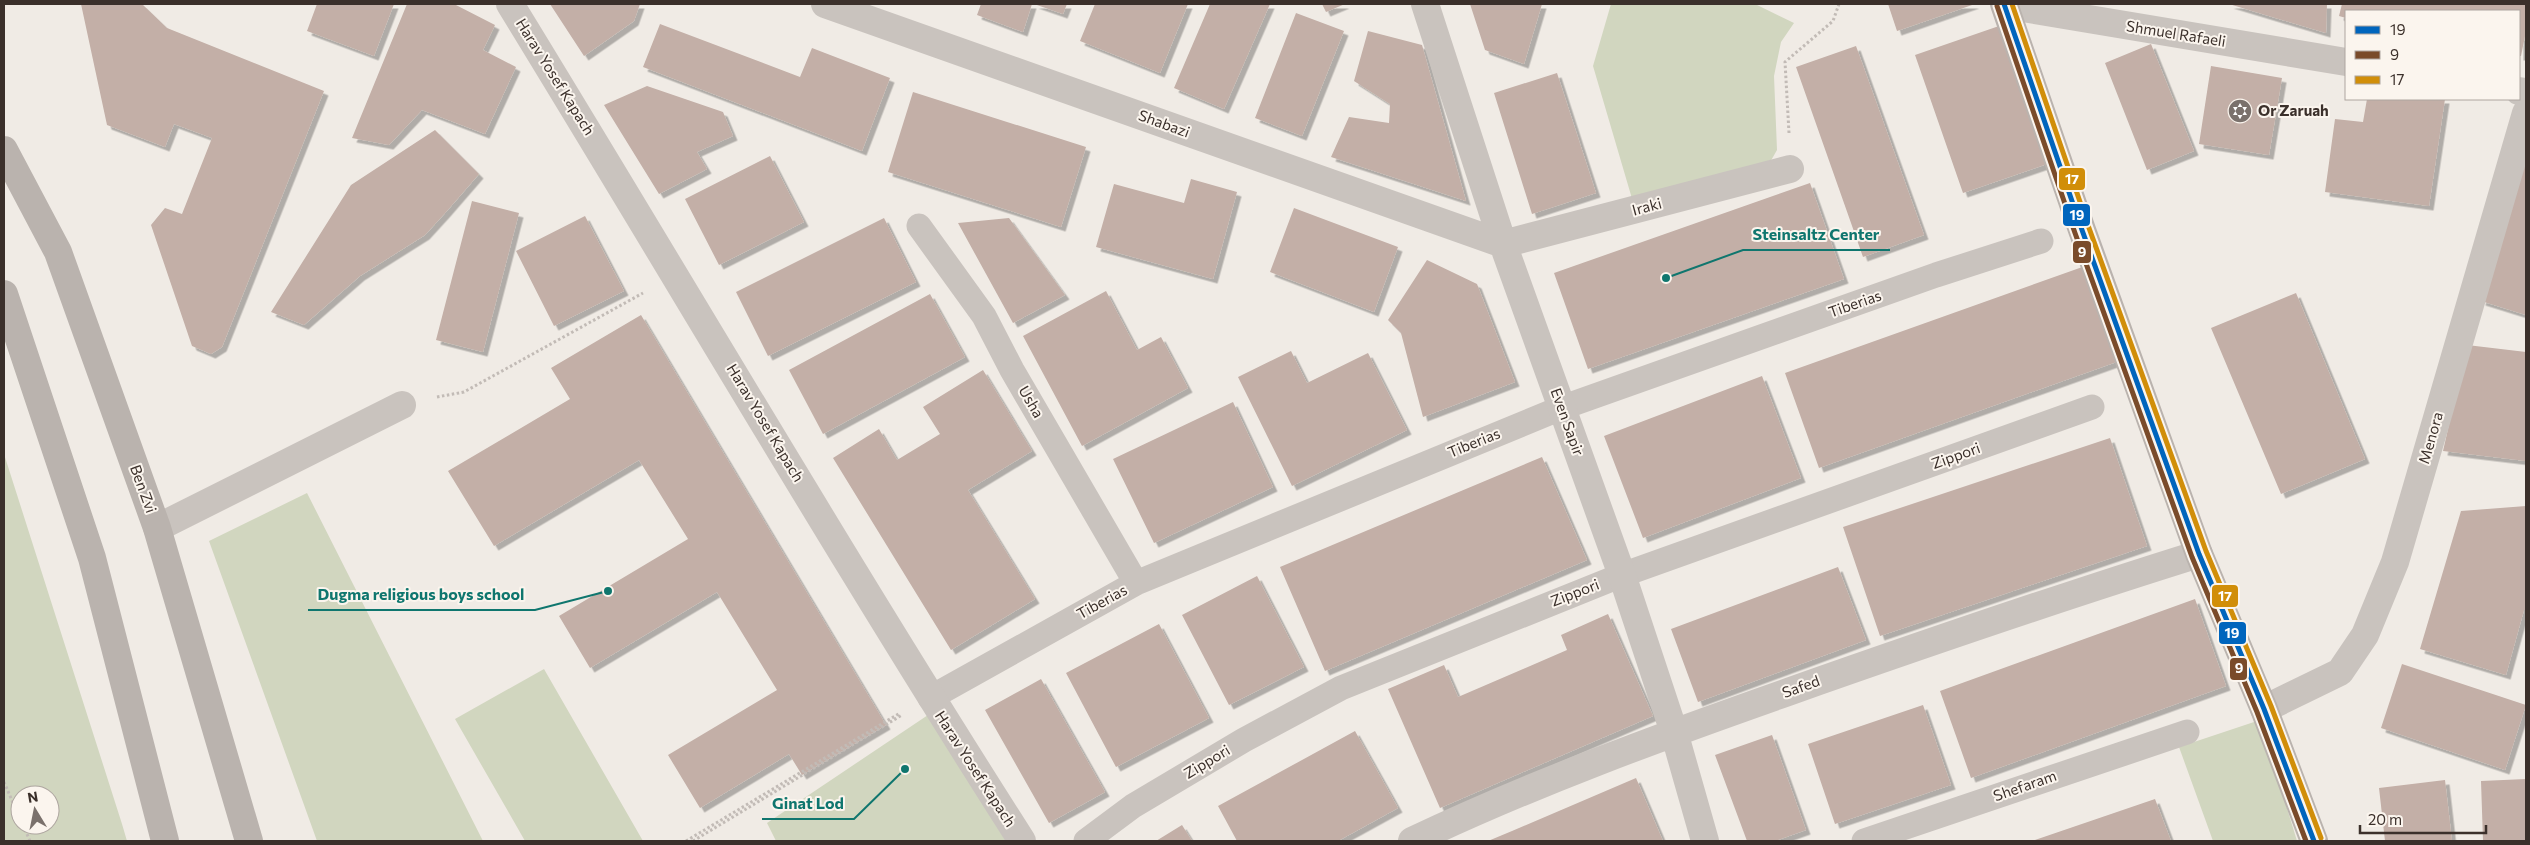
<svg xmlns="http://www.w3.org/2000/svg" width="2530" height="845" viewBox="0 0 2530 845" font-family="Commissioner,sans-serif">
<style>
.green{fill:#d1d6bf;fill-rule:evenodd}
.building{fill:#c3afa7;filter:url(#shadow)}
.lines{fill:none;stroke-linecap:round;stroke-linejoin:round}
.path{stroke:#c2bbb6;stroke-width:3;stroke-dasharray:2.5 2.5;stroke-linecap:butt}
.lane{stroke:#c9c3be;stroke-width:25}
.street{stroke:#c9c3be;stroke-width:28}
.secondary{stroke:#bab3ae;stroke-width:28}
.bus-1-casing{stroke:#fbf5ee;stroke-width:9}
.bus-2-casing{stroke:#fbf5ee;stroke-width:9}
.bus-3-casing{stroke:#fbf5ee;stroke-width:9}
.bus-1{stroke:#0065bd;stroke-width:5}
.bus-2{stroke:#7a4b2a;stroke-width:5}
.bus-3{stroke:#d18e09;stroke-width:5}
.labels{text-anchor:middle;stroke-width:4;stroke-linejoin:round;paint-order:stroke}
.street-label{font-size:15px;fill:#3b302b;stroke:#fbf5ee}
.poi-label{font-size:15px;font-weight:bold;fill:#3b302b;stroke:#fbf5ee;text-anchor:start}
.leader{fill:none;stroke:#0f766e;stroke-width:2}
.callout-dot{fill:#0f766e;stroke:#fbf5ee;stroke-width:2}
.callout-label{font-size:16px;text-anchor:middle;font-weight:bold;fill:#0f766e;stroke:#fbf5ee;stroke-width:4;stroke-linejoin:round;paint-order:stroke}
.line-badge{stroke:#fbf5ee;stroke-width:2}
.badge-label{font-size:14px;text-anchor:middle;font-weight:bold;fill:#fff}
</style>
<defs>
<filter id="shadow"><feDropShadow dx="4.5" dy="4.5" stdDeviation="0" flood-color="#0004"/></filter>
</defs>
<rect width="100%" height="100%" fill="#f0ebe5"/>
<path class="green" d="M1611 4H1755L1794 23 1781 42 1774 76 1777 150 1765 171 1633 202 1593 66Z
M4 454 122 824 127 841H4ZM20 795H50V825H20Z
M307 493 483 841H317L209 541Z
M544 669 643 841H525L455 719Z
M928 715 1006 841H776L767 823Z
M2260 720 2297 841H2213L2179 747Z"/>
<path class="building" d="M81 4H142L167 28 324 91 222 347 211 354 192 346 151 225 165 208 182 214 212 138 174 124 165 147 107 125Z
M317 4H394L374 56 307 31Z
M407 4H454L495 25 483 50 516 67 485 134 422 110 389 145 352 138Z
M550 4H640L634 21 584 56Z
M981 4H1032L1023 32 977 15Z
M1034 4H1067L1063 14Z
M1095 4H1188L1160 73 1080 41Z
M1210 4H1270L1224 109 1174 88Z
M1322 4H1345L1326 12Z
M1470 4H1542L1524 64 1485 50Z
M1888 4H1975L1897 31Z
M2229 4H2327L2326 33Z
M2342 4H2526V31L2521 56H2519V11H2346V18L2339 16Z
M1296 13 1344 31 1302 136 1255 118Z
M660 24 800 77 812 48 890 78 862 151 643 67Z
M1999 26 2047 164 1963 193 1915 55Z
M1368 31 1422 45 1466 201 1331 157 1349 117 1389 123 1390 104 1354 81Z
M2151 44 2194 151 2147 170 2105 63Z
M1856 46 1924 235 1863 257 1796 67Z
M2211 66 2282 78 2269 155 2199 144Z
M1557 73 1596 193 1532 214 1494 93Z
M647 86 723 112 733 136 697 152 707 169 659 194 604 105Z
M913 92 1086 147 1061 227 888 172Z
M2367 99H2445L2429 206 2325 192 2335 119 2363 122Z
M435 130 479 174 446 212 425 235 360 276 304 325 271 312 351 185Z
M2526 149V315L2481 301Z
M770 156 804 222 719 265 685 199Z
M1191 179 1237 192 1213 279 1096 247 1114 184 1184 203Z
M1810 183 1844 279 1588 369 1554 273Z
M472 201 519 213 483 352 436 340Z
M1294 208 1398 247 1374 312 1270 272Z
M585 216 624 291 554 326 516 251Z
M884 218 916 282 768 356 736 292Z
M1009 218 1065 295 1013 323 958 223Z
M1427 260 1477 284 1515 382 1423 417 1401 333 1388 320Z
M2088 265 2122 360 1819 468 1785 373Z
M1106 291 1137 350 1161 337 1188 388 1082 446 1023 336Z
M2296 293 2365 459 2281 494 2211 328Z
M930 294 965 357 823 434 789 370Z
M641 315 886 725 802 775 789 754 700 808 668 755 777 690 717 592 590 668 559 616 688 539 639 460 494 546 448 471 570 399 551 368Z
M2467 345 2526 352V461L2443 451Z
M1291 351 1307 383 1368 353 1407 430 1292 486 1238 377Z
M983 370 1032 451 968 490 1035 599 951 650 833 458 879 429 897 460 940 434 923 407Z
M1762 376 1801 478 1643 538 1604 436Z
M1233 402 1273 487 1154 543 1113 459Z
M2110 438 2147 546 1880 636 1843 527Z
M1542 457 1587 560 1325 671 1280 567Z
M2526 506V610H2524L2506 675 2420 649 2461 511Z
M1838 567 1866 640 1698 702 1671 629Z
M1257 576 1304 667 1229 705 1182 615Z
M2195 599 2226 686 1971 778 1940 691Z
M1608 614 1653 716 1440 808 1388 689 1444 665 1458 697 1567 650 1561 635Z
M1159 624 1209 718 1116 767 1066 673Z
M2402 664 2526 705 2505 770 2381 728Z
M1041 679 1105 792 1049 823 985 710Z
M1923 705 1951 785 1835 824 1808 744Z
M1355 731 1398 808 1338 841H1237L1218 806Z
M1772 735 1806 830 1775 841H1747L1715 755Z
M1636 778 1663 841H1488L1512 831Z
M2526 779V841H2483L2481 781Z
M2445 780 2452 841H2385L2379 788Z
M2155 799 2171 841H2032Z
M1182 825 1192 841H1156Z"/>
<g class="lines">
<path class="path" d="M1789 133 1785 62 1833 21 1839 4
M437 397 464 392 643 293
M4 782 20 819
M23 825 30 841
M686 841 900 713
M693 841 902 715"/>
<path class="lane" d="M919 226 984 316 1012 370 1136 583
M930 698 1136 583 1561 408 1936 275 2041 241
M1086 841 1133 806 1244 740 1341 688 1622 575 2092 407
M1864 841 2187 732"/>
<path class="street" d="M510 4C681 283 846 566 1022 841
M825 4 1503 244 1790 169
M1425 4 1503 244 1622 575 1674 732 1705 841
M2005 5 2346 62
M2519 91 2526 92
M157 528 402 405
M2264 709 2340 672 2365 635 2395 562 2526 113
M1412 841C1534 783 1660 737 1788 692 1924 644 2061 597 2199 554"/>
<path class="secondary" d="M2004 4 2082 230 2199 554 2264 709 2314 841
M4 150 58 252 157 528 249 841
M4 294 92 558 165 841"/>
<g class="bus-1-casing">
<path id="bus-1" d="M2004 4 2082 230 2199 554 2264 709 2314 841"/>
</g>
<g class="bus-2-casing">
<path id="bus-2" d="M1997 6 2075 233 2192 557 2257 712 2306 841"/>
</g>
<g class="bus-3-casing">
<path id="bus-3" d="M2012 4 2089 228 2206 551 2271 706 2321 838"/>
</g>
<use href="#bus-1" class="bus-1"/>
<use href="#bus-2" class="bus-2"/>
<use href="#bus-3" class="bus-3"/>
</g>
<defs>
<g id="synagogue-disc" transform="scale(1.25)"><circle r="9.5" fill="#7a716c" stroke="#fbf5ee"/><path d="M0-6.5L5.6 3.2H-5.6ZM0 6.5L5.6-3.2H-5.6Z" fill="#fff"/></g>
</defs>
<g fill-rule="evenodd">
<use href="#synagogue-disc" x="2240" y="111"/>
</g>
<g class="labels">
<g class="street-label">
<text transform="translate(2176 34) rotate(9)" y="5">Shmuel Rafaeli</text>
<text transform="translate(555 77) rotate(58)" y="5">Harav Yosef Kapach</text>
<text transform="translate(1164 124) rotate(20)" y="5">Shabazi</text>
<text transform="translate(1647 207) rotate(-15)" y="5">Iraki</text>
<text transform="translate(1855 304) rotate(-19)" y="5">Tiberias</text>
<text transform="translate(1031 402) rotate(60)" y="5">Usha</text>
<text transform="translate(1567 422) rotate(70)" y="5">Even Sapir</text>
<text transform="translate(765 423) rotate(59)" y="5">Harav Yosef Kapach</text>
<text transform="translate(2431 438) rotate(-74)" y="5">Menora</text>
<text transform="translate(1474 443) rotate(-22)" y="5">Tiberias</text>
<text transform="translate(1956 456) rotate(-20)" y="5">Zippori</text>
<text transform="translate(143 489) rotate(70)" y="5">Ben Zvi</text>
<text transform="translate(1575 593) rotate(-21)" y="5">Zippori</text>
<text transform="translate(1102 602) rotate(-29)" y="5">Tiberias</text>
<text transform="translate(1801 687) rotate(-20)" y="5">Safed</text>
<text transform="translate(1207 762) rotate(-31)" y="5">Zippori</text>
<text transform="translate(975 769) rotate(57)" y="5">Harav Yosef Kapach</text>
<text transform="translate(2025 786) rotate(-19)" y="5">Shefaram</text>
</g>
<g class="poi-label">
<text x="2258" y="116">Or Zaruah</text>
</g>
</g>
<path class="leader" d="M1666 278L1743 250H1890M608 591L535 610H308M905 769L854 819H762"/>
<g class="callout-dot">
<circle cx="1666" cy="278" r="5"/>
<circle cx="608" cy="591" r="5"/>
<circle cx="905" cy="769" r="5"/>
</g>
<g class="callout-label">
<text x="1816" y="240">Steinsaltz Center</text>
<text x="421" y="600">Dugma religious boys school</text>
<text x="808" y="809">Ginat Lod</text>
</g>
<g class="line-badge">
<rect x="2058" y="167" width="28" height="24" rx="5" fill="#d18e09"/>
<rect x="2062" y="203" width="29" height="24" rx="5" fill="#0065bd"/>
<rect x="2072" y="240" width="20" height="24" rx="5" fill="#7a4b2a"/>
<rect x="2211" y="584" width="28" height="24" rx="5" fill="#d18e09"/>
<rect x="2218" y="621" width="29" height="24" rx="5" fill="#0065bd"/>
<rect x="2229" y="657" width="19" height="24" rx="5" fill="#7a4b2a"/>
</g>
<g class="badge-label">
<text x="2072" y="184">17</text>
<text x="2077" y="220">19</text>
<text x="2082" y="257">9</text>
<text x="2225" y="601">17</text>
<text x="2232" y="638">19</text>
<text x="2239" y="673">9</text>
</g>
<rect width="2530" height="845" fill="none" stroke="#3b302b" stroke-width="10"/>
<rect x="2345" y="10" width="175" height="90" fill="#fbf5ee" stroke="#aea6a0"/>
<rect x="2355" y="26" width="25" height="8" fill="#0065bd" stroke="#aea6a0"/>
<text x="2390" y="35" font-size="15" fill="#3b302b">19</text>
<rect x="2355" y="51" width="25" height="8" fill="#7a4b2a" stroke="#aea6a0"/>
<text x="2390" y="60" font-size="15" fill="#3b302b">9</text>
<rect x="2355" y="76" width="25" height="8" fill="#d18e09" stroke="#aea6a0"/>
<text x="2390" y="85" font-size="15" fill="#3b302b">17</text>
<g transform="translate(35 810) rotate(350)"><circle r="24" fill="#fbf5ee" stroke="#aea6a0"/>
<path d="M0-4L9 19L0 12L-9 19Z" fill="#7a716c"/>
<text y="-8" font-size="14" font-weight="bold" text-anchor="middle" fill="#3b302b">N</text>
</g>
<path d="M2360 825v8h126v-8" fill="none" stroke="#3b302b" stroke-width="2.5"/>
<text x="2368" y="825" font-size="15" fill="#3b302b" stroke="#fbf5ee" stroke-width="4" paint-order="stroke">20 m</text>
</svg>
